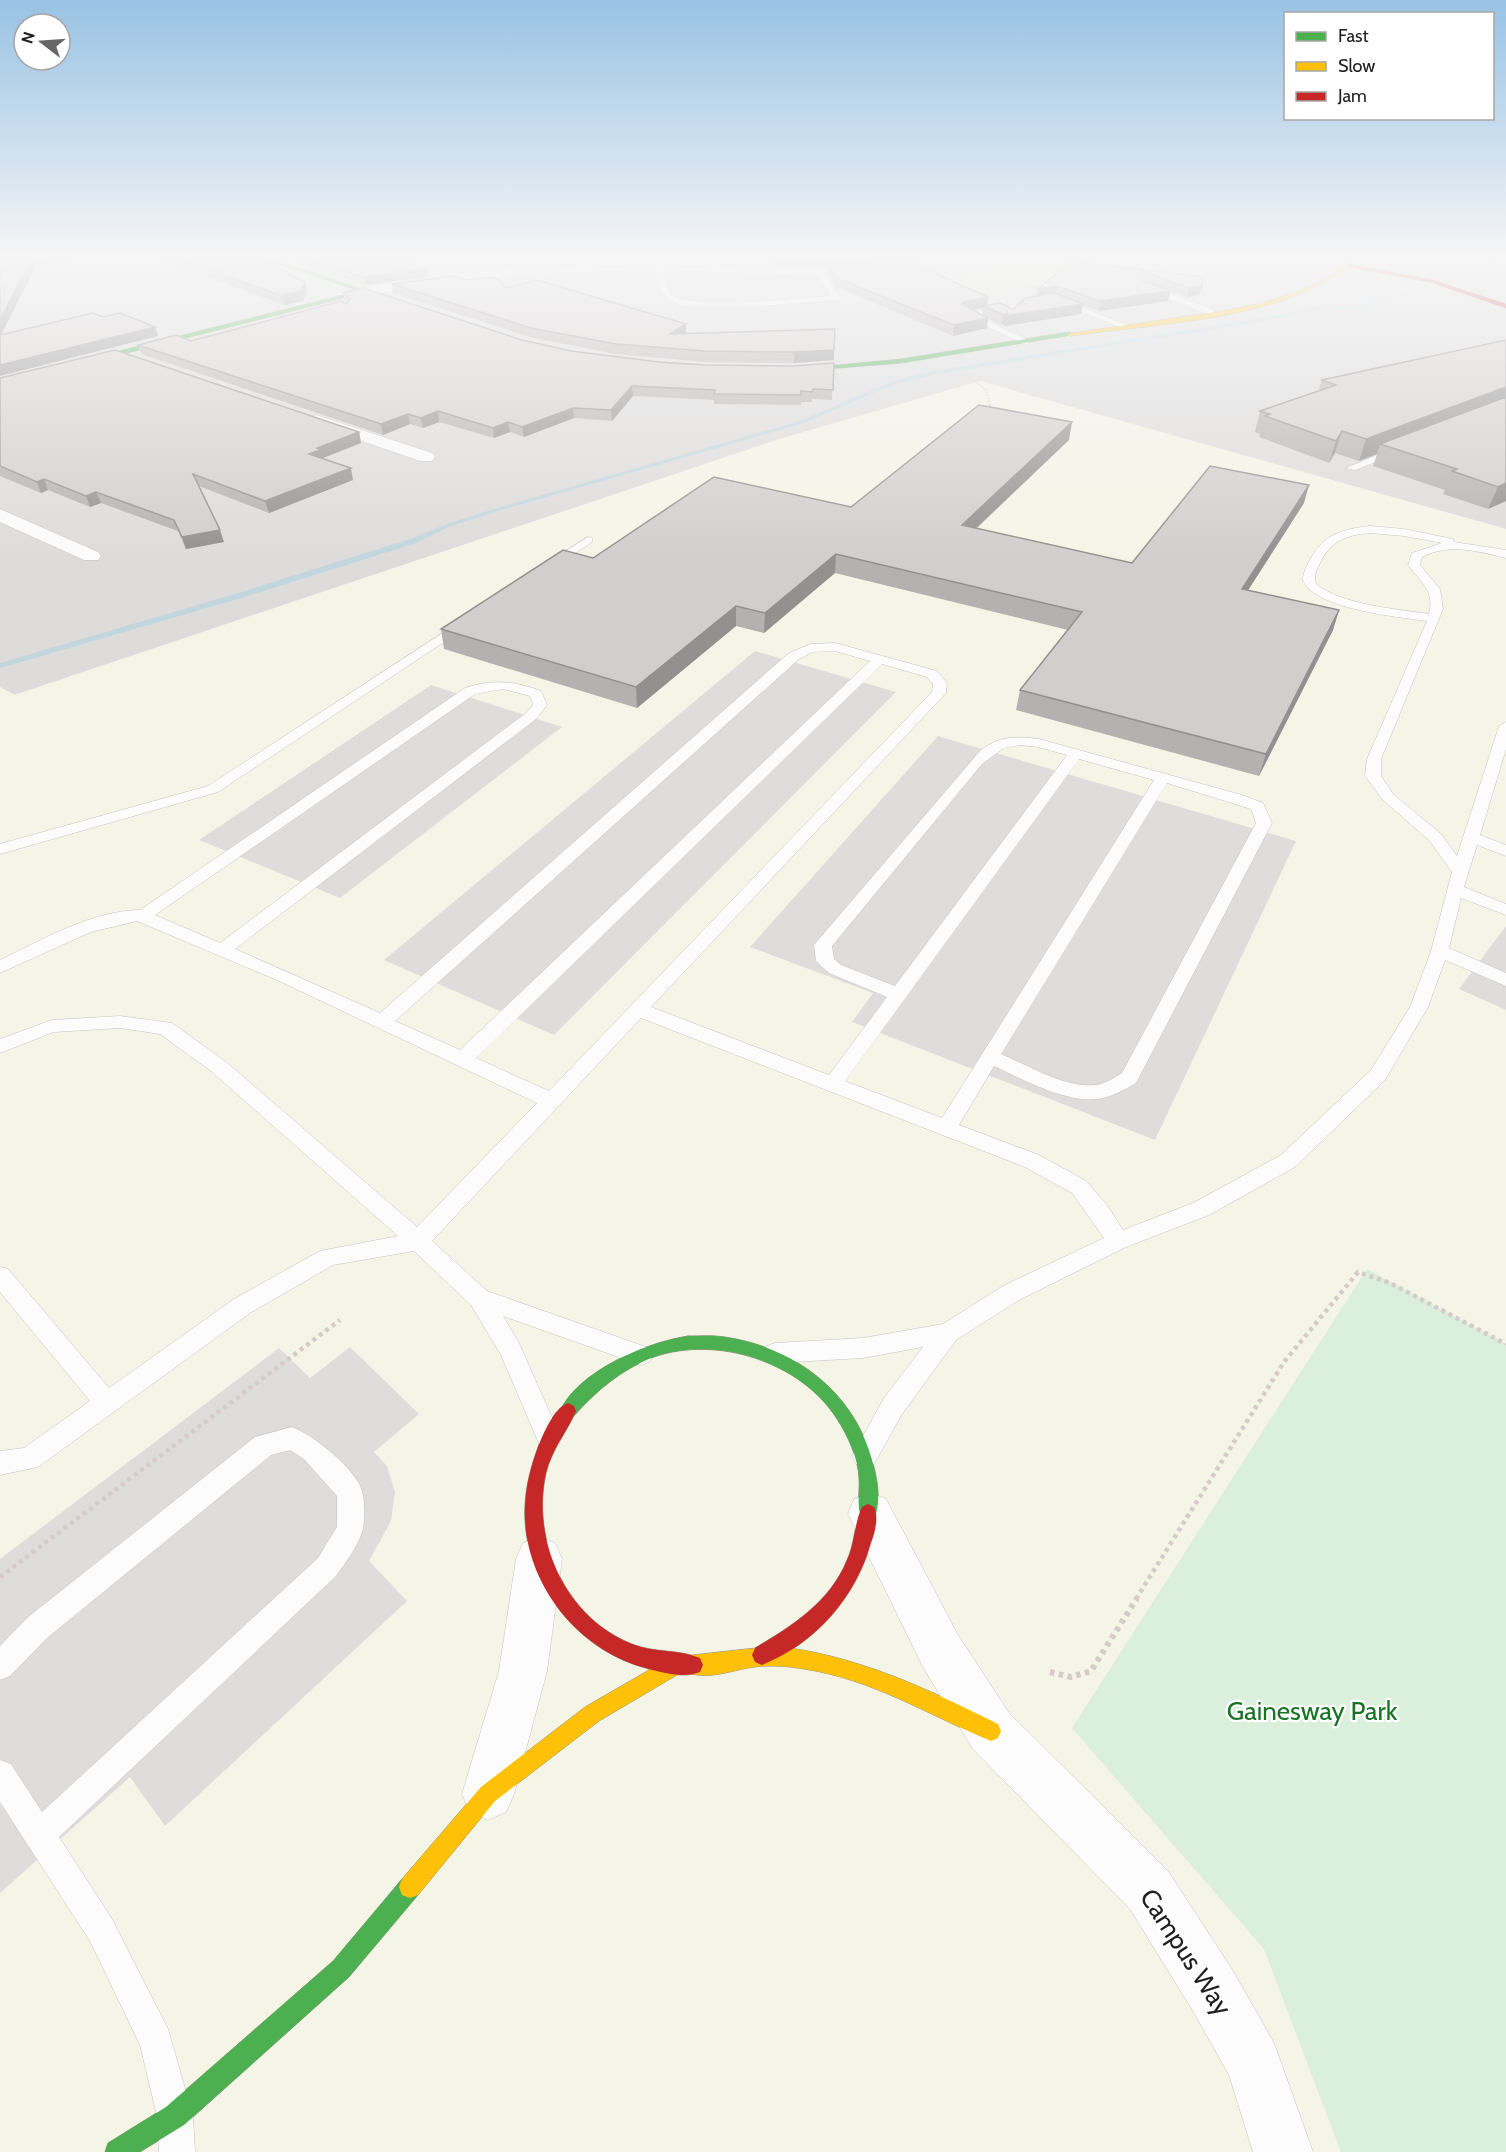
<svg xmlns="http://www.w3.org/2000/svg" width="1506" height="2152" viewBox="0 0 1506 2152" font-family="Cabin,sans-serif">
<style>
.residential{fill:#dddcdb}
.education{fill:#f5f5e7}
.grass{fill:#dae7cc}
.park{fill:#dbf0dc}
.parking{fill:#dedddc}
.lines{fill:none;stroke-linecap:round;stroke-linejoin:round}
.stream{fill:#c1d6dd;fill-rule:evenodd}
.lane-casing{stroke:#c4c3c2;stroke-width:1}
.street-casing{stroke:#c4c3c2;stroke-width:1}
.fast-casing{stroke:#949683;stroke-width:1}
.slow-casing{stroke:#949683;stroke-width:1}
.jam-casing{stroke:#949683;stroke-width:1}
.path-far3{stroke:#d6cbc9;stroke-width:1.5;stroke-dasharray:1.5 1.5;stroke-linecap:butt}
.path-far2{stroke:#d6cbc9;stroke-width:2;stroke-dasharray:1.5 1.5;stroke-linecap:butt}
.path-far1{stroke:#d6cbc9;stroke-width:4.5;stroke-dasharray:4 4;stroke-linecap:butt}
.path{stroke:#d6cbc9;stroke-width:6;stroke-dasharray:4.5 4.5;stroke-linecap:butt}
.lane{fill:#fcfcfc;fill-rule:evenodd}
.street{fill:#fcfcfc;fill-rule:evenodd}
.fast{fill:#4caf50;fill-rule:evenodd}
.slow{fill:#ffc107;fill-rule:evenodd}
.jam{fill:#c62828;fill-rule:evenodd}
.wall{fill:#b4b2b0;fill-rule:evenodd}
.shaded-wall{fill:#929190}
.building{fill:#d1cfcd;stroke:#929190;stroke-width:1.5}
.labels{text-anchor:middle;stroke-width:4.5;stroke-linejoin:round;paint-order:stroke}
.near-park-label{font-size:26px;fill:#197324;stroke:#fff}
.near-street-label{font-size:26px;fill:#202020;stroke:#fff}
</style>
<rect width="100%" height="100%" fill="#eeecea"/>
<path class="residential" d="M0 258H1506V529L980 381 780 439 14 695 0 687Z"/>
<path class="education" d="M980 381 1506 529V1344L1367 1269 1072 1728 1264 1949 1341 2152H0V687L15 695 780 439Z"/>
<path class="grass" d="M997 258H1205L894 308 875 295 1017 264Z"/>
<path class="park" d="M1367 1269 1506 1344V2152H1341L1264 1949 1072 1728Z"/>
<path class="parking" d="M755 651 896 692 554 1035 384 960Z
M431 685 562 727 340 898 199 840Z
M938 736 1296 841 1155 1140 852 1022 873 993 750 947Z
M1506 926V1010L1459 989Z
M350 1347 419 1414 374 1452 387 1466 395 1492 391 1521 369 1561 407 1601 165 1826 130 1777 0 1893V1559L279 1348 310 1378Z"/>
<g class="lines">
<path class="stream" d="M1485 260H1489L1498 269 1495 275 1472 279V277L1491 274 1494 269Z
M1405 294 1407 296 1373 298 1375 303 1358 310 1320 309 1255 323 933 375 895 384 804 423 498 511 451 526 416 543 241 598 0 668V663L235 594 410 539 447 524 494 509 800 421 891 382 933 371 1255 319 1320 307H1357L1370 301 1368 296Z"/>
<g class="lane-casing">
<path id="lane" d="M887 258H897L870 270 823 272 840 298 839 300 759 306H685C664 301 659 290 654 270L510 274 506 272 510 270 657 266 783 270 869 266ZM661 270 783 274 816 273 831 296C800 298 691 311 670 294Z
M1146 284 1213 310 1214 312 1207 314 1143 288 1142 286Z
M1055 297 1127 325 1120 327 1054 301 975 315 1028 340V344L1025 345 963 314Z
M1399 446 1403 447V451L1355 470 1346 468Z
M1370 526 1404 529 1453 539 1454 542 1506 550V558C1477 551 1449 543 1422 557L1420 565 1440 589 1443 609 1381 759V776L1393 794 1441 834 1457 856 1499 726 1506 722V749L1480 835 1506 845V856L1477 845 1464 887 1506 904V915L1461 898 1449 948 1506 973V986L1445 960 1428 1007 1385 1080 1295 1167 1209 1215 1126 1247 1019 1300 956 1340 902 1414 874 1464 865 1468 856 1464 852 1456 884 1398 923 1347 863 1358 775 1363 767 1360 763 1353 767 1346 775 1343 863 1338 943 1324 1003 1286 1104 1238 1072 1193 1025 1167 641 1018 432 1241 487 1291 649 1348 653 1355 649 1362 641 1365 503 1316 519 1343 561 1438 558 1446 549 1449 540 1446 501 1355 471 1305 414 1251 333 1265 250 1313 38 1467 0 1475V1451L24 1448 90 1401 0 1292V1267L8 1269 109 1388 234 1299 320 1251 398 1236 211 1071 160 1034 120 1028 54 1032 0 1053V1039L52 1020 120 1016 172 1023 225 1061 417 1227 537 1103 277 980 137 921 91 932 0 973V960C44 939 91 911 140 910L465 688C492 679 515 681 541 691L547 705 536 719 235 949 380 1013 789 653 811 644 835 643 937 671 947 683 946 693 651 1007 829 1075 887 997 829 973 816 961 814 945 980 751C998 736 1016 736 1039 739L1242 795 1263 803 1272 823 1136 1083C1124 1090 1111 1097 1097 1099 1066 1103 1022 1079 994 1066L959 1125 1039 1155 1086 1181 1107 1205 1123 1230 1193 1203 1281 1155 1371 1070 1410 1007 1431 951 1452 872 1429 840 1383 800 1365 776 1367 759 1427 621C1398 617 1314 609 1303 580 1303 572 1307 566 1311 558 1324 534 1343 529 1370 526ZM1370 533 1404 536 1442 543 1412 553 1408 565C1421 582 1435 591 1429 614 1397 609 1342 605 1316 584 1313 575 1317 569 1321 561 1332 540 1347 535 1370 533ZM835 651 870 661 460 1050 395 1021 799 659 813 652ZM882 664 927 677 933 684 932 692 549 1091 476 1058ZM503 689 530 696 533 705 526 713 220 943 155 915 475 694ZM1020 745 1038 747 1067 755 895 986 841 965 834 959 832 946 982 764 1004 748ZM1079 759 1154 780 942 1118 845 1081ZM1167 783 1251 809 1256 823 1122 1073C1114 1078 1105 1084 1096 1085 1064 1088 1030 1066 1001 1054Z
M588 537 592 538V542L552 569 548 570 542 566Z
M464 619 470 623 468 626 218 792 0 854V844L208 786Z
M292 1427C312 1434 357 1470 362 1491 365 1501 365 1523 362 1532 357 1548 345 1563 336 1576L59 1837 112 1919 168 2029 193 2116 195 2152H159L157 2116 140 2045 90 1941 0 1802V1760L11 1764 42 1812 318 1558 337 1527V1496L304 1459 290 1450 271 1455 47 1638 10 1676 0 1680V1646L27 1618 255 1437Z"/>
</g>
<g class="street-casing">
<path id="street" d="M510 268 516 272 514 275 364 295 357 291 364 287Z
M316 415 432 453 435 457 432 461H420L310 423 308 420 310 417Z
M0 509 98 552 101 556 98 560H84L0 522Z
M870 1493 886 1499 958 1635 1009 1713 1168 1871 1233 1971 1274 2043 1313 2152H1253L1229 2075 1193 2011 1130 1909 973 1749 924 1669 848 1514 854 1499Z
M539 1537 555 1543 562 1559 547 1671 514 1794 506 1812 488 1820 470 1812 462 1794 499 1671 516 1559 523 1543Z"/>
</g>
<g class="fast-casing">
<path id="fast" d="M260 258H268L404 303 399 304 364 293 0 385V381L359 291Z
M1070 332 1072 335 901 363 789 372 786 370 901 359Z
M688 1336C700 1336 713 1335 725 1337 794 1347 854 1392 872 1460 877 1477 882 1502 874 1519L868 1522 862 1519C856 1507 860 1492 859 1478 858 1458 848 1436 837 1419 801 1362 717 1335 654 1357 622 1369 596 1391 574 1416L568 1419 562 1416 560 1411C578 1371 647 1342 688 1336Z
M410 1876 418 1879 421 1887 418 1895 349 1977 184 2125 140 2152H105L108 2143 166 2107 333 1961 402 1879Z"/>
</g>
<g class="slow-casing">
<path id="slow" d="M1352 258H1357C1292 321 1157 323 1070 336L1067 334 1222 311 1262 303 1299 291 1331 276Z
M775 1646C856 1655 926 1688 998 1724L1001 1731 998 1738 991 1741C928 1715 872 1679 804 1669 787 1666 770 1665 754 1667 732 1670 707 1681 686 1672L684 1667 682 1672 599 1721 495 1801 418 1895 410 1898 402 1895 399 1887 402 1879 481 1787 585 1707 675 1655 682 1658 684 1663 686 1658 693 1655Z"/>
</g>
<g class="jam-casing">
<path id="jam" d="M1350 264 1433 280 1506 304V308L1430 282 1348 267Z
M568 1403 574 1406 576 1411C567 1432 552 1449 546 1473 531 1541 566 1618 632 1644 654 1653 679 1649 700 1658L703 1665 700 1672C683 1679 659 1672 642 1667 573 1647 521 1577 525 1505 526 1485 531 1466 538 1447 543 1434 554 1408 568 1403Z
M868 1504 874 1507C879 1517 875 1533 871 1543 855 1598 816 1643 762 1665L755 1662 752 1655 755 1648C792 1626 830 1602 847 1560 855 1543 854 1524 862 1507Z"/>
</g>
<path class="path-far3" d="M968 377 986 390 990 406"/>
<path class="path-far2" d="M989 412 990 405"/>
<path class="path-far1" d="M0 1577 340 1320
M1136 1599 1284 1362 1358 1272 1390 1283 1506 1344"/>
<path class="path" d="M1050 1672 1071 1677 1091 1671 1137 1598"/>
<use href="#lane" class="lane"/>
<use href="#street" class="street"/>
<use href="#fast" class="fast"/>
<use href="#slow" class="slow"/>
<use href="#jam" class="jam"/>
</g>
<path class="wall" d="M157 258H259L305 282 307 291 303 301 284 305Z
M298 258H395L428 269 429 276 366 285 305 265Z
M765 258H881L987 305 1013 309 1037 297 1071 261 1202 277 1200 295 1187 297 1170 291 1168 301 1099 311 1083 305 1081 314 1004 326V324L1001 325 988 319 987 328 953 336 836 287 827 274V266L788 268ZM983 308 982 315 973 310Z
M468 280 686 324V334L835 329 834 360 794 363 705 362 616 354 533 338 393 293 392 284Z
M343 293 522 340 571 351 659 362 705 365 794 366 834 363 832 400 812 399V402H801V405L714 404V400L633 396 612 421 574 418 524 437 510 432 494 438 439 422 423 428 410 424 383 435 141 354 138 345 191 341 346 304Z
M1506 340V501L1488 509 1443 494 1445 490 1373 466 1377 454 1359 461 1335 453 1329 463 1259 437 1260 434 1255 432 1260 411 1318 391 1322 380Z
M0 378 359 432 361 443 323 458 353 480 269 513 199 486 224 542 186 549 178 531 101 503 90 507 48 490 41 493 0 476Z
M1069 440 976 529 1132 563 1304 503 1248 590 1339 610 1333 630 1259 776 1016 710 1020 690 1068 630 835 573 764 633 736 626 637 708 444 649 441 629 593 558 851 507Z"/>
<path class="shaded-wall" d="M32 258H76L36 266 0 337V320Z
M869 258H881L868 264Z
M428 269 429 276 366 285 364 277Z
M1142 271 1140 280 1137 274Z
M305 282 307 291 303 301 284 305 282 296Z
M1057 286 1056 295 1037 298 1038 289Z
M1202 286 1200 295 1187 297 1189 288Z
M1170 291 1168 301 1099 311 1100 301Z
M988 297 987 307 984 306 983 308 963 312 962 304 964 302Z
M1083 304 1081 314 1004 326V324L1001 325 1003 315Z
M988 318 987 328 953 336 954 325Z
M686 324V334H670Z
M155 327 158 336 0 376V365Z
M834 350V360L794 363V352Z
M632 386 633 396 612 421 611 410Z
M1506 387V405L1380 444 1377 454 1359 461 1366 439Z
M573 408 574 418 524 437 522 427Z
M438 411 439 422 423 428 421 418Z
M408 414 410 424 383 435 381 424Z
M508 422 510 432 494 438 493 428Z
M1072 422 1069 440 959 544 962 525Z
M1342 431 1335 453 1329 463 1336 441Z
M359 432 361 443 323 458V461L309 454 317 448Z
M351 468 353 480 269 513 265 501Z
M44 479 48 490 41 493 37 482Z
M1506 483V501L1488 509 1498 487Z
M1309 485 1304 503 1236 609 1242 589Z
M96 492 101 503 90 507 86 496Z
M220 530 224 542 186 549 182 537Z
M836 554 835 573 764 633 765 613Z
M736 606V626L637 708 636 687Z
M1339 610 1333 630 1259 776 1266 754Z"/>
<path class="building" d="M0 258H32L0 320Z
M178 258H259L305 282 301 291 282 296Z
M304 258H395L428 269 364 277Z
M881 258H902L988 297 964 302 962 304 988 318 954 325 836 278 827 264 871 263Z
M1071 261 1202 277V286L1189 288 1142 271 1137 274 1139 279 1170 291 1100 301 1057 286 1038 289Z
M454 276 468 280 495 277 507 288 537 280 686 324 670 334 835 329 834 350 794 352 705 351 616 344 531 328 392 284Z
M363 288 522 340 571 351 659 362 705 365 794 366 834 363 833 390 813 389 812 392 801 391V395L714 394 715 390 632 386 611 410 573 408 522 427 508 422 493 428 438 411 421 418 408 414 381 424 138 345 176 335 191 341 341 301 346 304 350 299 343 293Z
M1055 293 1083 304 1005 316 1008 313 1003 315 984 306 1000 303 1013 309 1026 298Z
M93 313 103 317 120 313 155 327 0 365V335Z
M1506 340V387L1366 439 1342 431 1336 441 1265 416 1270 414 1260 411 1336 385 1322 380Z
M115 350 359 432 317 448 321 450 309 454 351 468 265 501 193 474 220 530 182 537 174 520 96 492 86 496 44 479 37 482 0 466V378Z
M1506 397V483L1498 487 1452 471 1457 469 1380 444Z
M979 405 1072 422 962 525 1132 563 1210 466 1309 485 1242 589 1339 610 1266 754 1020 690 1082 612 836 554 765 613 736 606 636 687 441 629 563 550 593 558 714 477 851 507Z"/>
<linearGradient id="sky" x2="0" y2="1"><stop stop-color="#98c2e4"/><stop offset="0.46" stop-color="#f7f6f6"/><stop offset="1" stop-color="#f7f6f6" stop-opacity="0"/></linearGradient>
<rect width="1506" height="560" fill="url(#sky)"/>
<g class="labels">
<g class="near-park-label">
<text x="1312" y="1720">Gainesway Park</text>
</g>
<g class="near-street-label">
<text transform="translate(1186 1952) rotate(57)" y="9">Campus Way</text>
</g>
</g>
<rect x="1284" y="12" width="210" height="108" fill="#ffffff" stroke="#a6a6a6" stroke-width="1.5"/>
<rect x="1296" y="32" width="30" height="9" fill="#4caf50" stroke="#a6a6a6" stroke-width="1.5"/>
<text x="1338" y="42" font-size="18" fill="#202020">Fast</text>
<rect x="1296" y="62" width="30" height="9" fill="#ffc107" stroke="#a6a6a6" stroke-width="1.5"/>
<text x="1338" y="72" font-size="18" fill="#202020">Slow</text>
<rect x="1296" y="92" width="30" height="9" fill="#c62828" stroke="#a6a6a6" stroke-width="1.5"/>
<text x="1338" y="102" font-size="18" fill="#202020">Jam</text>
<g transform="translate(42 42) rotate(287)"><circle r="28" fill="#ffffff" stroke="#a6a6a6" stroke-width="1.5"/>
<path d="M0-4.5L10 22L0 15L-10 22Z" fill="#686767"/>
<text y="-9" font-size="16" font-weight="bold" text-anchor="middle" fill="#202020">N</text>
</g>
</svg>
